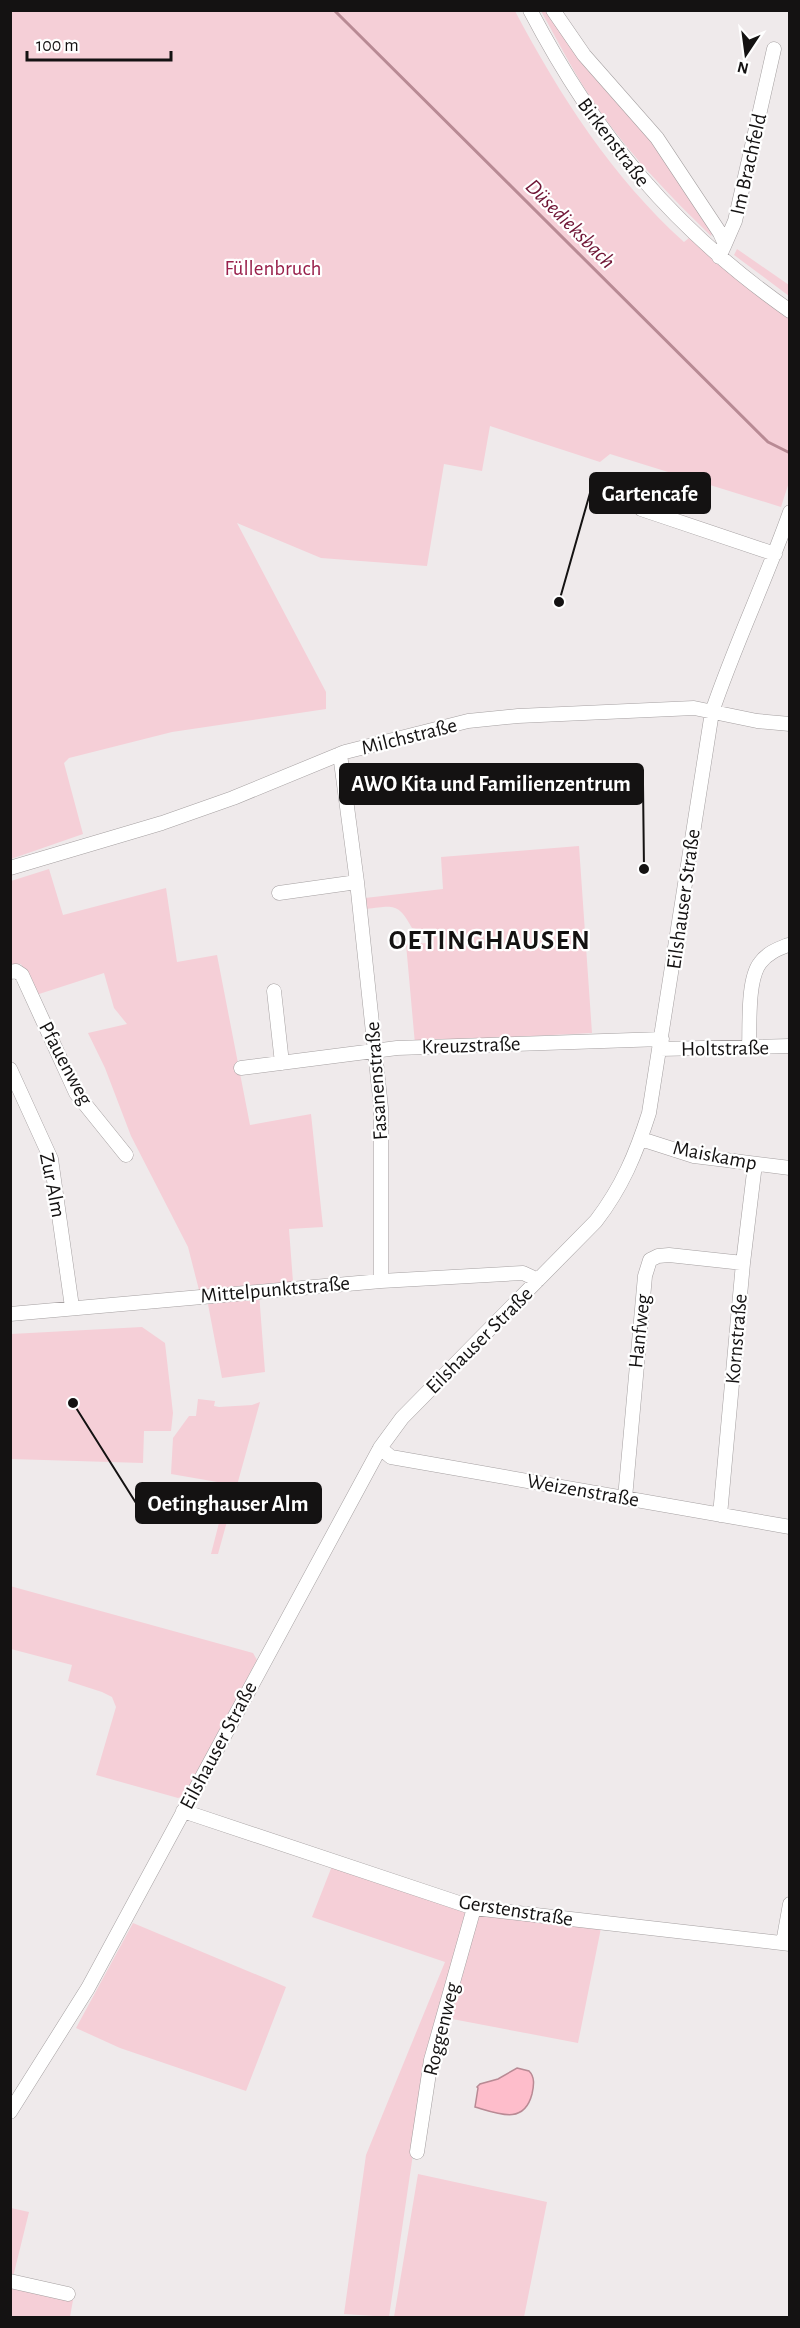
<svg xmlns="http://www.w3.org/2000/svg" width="800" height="2328" viewBox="0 0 800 2328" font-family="'Alegreya Sans',sans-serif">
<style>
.green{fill:#f5cfd7}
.water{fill:#febdcb;stroke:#b88a94;stroke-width:1.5}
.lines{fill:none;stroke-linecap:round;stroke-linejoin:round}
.stream{stroke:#b88a94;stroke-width:3}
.minor-casing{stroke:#a5a0a1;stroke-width:15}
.minor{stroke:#fff;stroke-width:14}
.labels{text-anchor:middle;stroke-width:4.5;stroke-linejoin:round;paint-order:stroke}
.street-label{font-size:21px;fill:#141212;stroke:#fff}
.park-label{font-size:21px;fill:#99214c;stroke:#fff}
.water-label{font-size:22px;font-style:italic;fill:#6f1535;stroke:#fff}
.district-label{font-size:27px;font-weight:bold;letter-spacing:1.5px;fill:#141212;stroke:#fff}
.leader{fill:none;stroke:#141212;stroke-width:2}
.callout-dot{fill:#141212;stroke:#fff;stroke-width:2}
.callout{fill:#141212;stroke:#141212;stroke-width:2}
.callout-label{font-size:22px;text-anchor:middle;font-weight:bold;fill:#fff}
</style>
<rect width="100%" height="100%" fill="#efeaeb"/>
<path class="green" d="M10 11H515C560 96 612 177 684 242L689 238 736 278 789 318 790 479 781 507 610 454 600 462 490 426 482 471 444 464 427 566 321 558 237 523 326 692V709L172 732 69 758 64 763 83 834 11 859Z
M541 11H547L655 142 714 229 711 236C671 197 633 158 601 113 578 81 560 45 541 11Z
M737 249 789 285V296L734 255Z
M579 846 592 1033 430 1041 415 1044 406 944 429 943 428 932 412 928C398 902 393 906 366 909L365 898 443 889 441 857Z
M49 869 63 915 166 888 177 962 217 955 250 1125 311 1114 323 1227 289 1229 293 1282 199 1290 188 1247 131 1136 105 1068 88 1033 127 1024 114 1008 104 973 36 995 21 964 11 967V881Z
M259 1293 265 1372 222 1378 207 1299Z
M142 1327 165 1343 173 1413 171 1431H144L143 1463 11 1459V1334Z
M198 1399 215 1401 214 1406 219 1407 252 1405 260 1402 218 1554H211L229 1484 171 1474 173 1438 189 1416H196Z
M10 1586 253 1653 257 1660 184 1796 178 1798 96 1775 116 1707 112 1697 102 1692 68 1681 72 1665 11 1649Z
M332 1866 467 1912 413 2154 389 2317 344 2314 366 2155 445 1962 312 1917Z
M477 1914 601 1928 578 2043 447 2018Z
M133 1923 286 1987 246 2091 120 2048 76 2028Z
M418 2174 547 2202 524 2317H394Z
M11 2208 29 2212 13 2277H11Z
M11 2286 73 2300 70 2317 11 2318Z"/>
<path class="water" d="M517 2068 529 2071C535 2077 534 2085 532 2094 524 2125 499 2114 475 2107L478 2088 477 2087 480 2084 498 2079Z"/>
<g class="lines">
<path class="stream" d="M334 10 768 442 790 453"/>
<g class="minor-casing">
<path id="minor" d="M530 10C596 136 673 229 790 311
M553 10 584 55 657 138 720 233 725 244 719 257
M725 244 735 221 774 49
M641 509 775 554
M340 754 357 882 381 1108V1281
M10 868 162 823 233 798 345 752 468 721 518 716 694 708 757 721 790 724
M279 893 357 882
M10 972 16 971 22 975 76 1093 126 1155
M274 991 282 1063
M749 1048C750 1026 747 980 760 963 767 953 778 949 788 945
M660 1049 790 1046
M241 1068 397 1048 662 1039
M10 1069 51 1159 72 1307
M641 1139 694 1156 790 1168
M10 1314 381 1281 523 1273 538 1280
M380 1448 391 1457 790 1527
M625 1498 645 1276 650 1260 658 1256 669 1255 743 1263
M720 1515 743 1263 755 1164
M183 1811 474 1908 790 1944
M783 1943 790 1904
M10 2112 88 1988 380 1448 402 1418 596 1221C622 1187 636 1154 649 1113L712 712C735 644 766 580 790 512
M417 2152 431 2060 474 1908
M10 2281 68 2294"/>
</g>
<use href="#minor" class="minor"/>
</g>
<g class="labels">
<g class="street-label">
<text transform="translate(614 142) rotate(53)" y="7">Birkenstraße</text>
<text transform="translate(748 164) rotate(-77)" y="7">Im Brachfeld</text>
<text transform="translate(409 736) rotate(-14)" y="7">Milchstraße</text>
<text transform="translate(683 899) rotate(-82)" y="7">Eilshauser Straße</text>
<text transform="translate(471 1045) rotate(-2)" y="7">Kreuzstraße</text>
<text transform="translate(725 1048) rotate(-1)" y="7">Holtstraße</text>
<text transform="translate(66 1063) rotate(62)" y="7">Pfauenweg</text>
<text transform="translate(376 1081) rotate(-94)" y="7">Fasanenstraße</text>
<text transform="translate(715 1155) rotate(11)" y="7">Maiskamp</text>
<text transform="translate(53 1185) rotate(79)" y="7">Zur Alm</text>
<text transform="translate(275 1289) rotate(-5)" y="7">Mittelpunktstraße</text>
<text transform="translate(639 1331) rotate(-84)" y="7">Hanfweg</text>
<text transform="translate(736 1339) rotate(-85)" y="7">Kornstraße</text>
<text transform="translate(479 1340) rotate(-45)" y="7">Eilshauser Straße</text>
<text transform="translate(583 1490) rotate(10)" y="7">Weizenstraße</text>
<text transform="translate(218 1745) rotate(-62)" y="7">Eilshauser Straße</text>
<text transform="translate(516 1910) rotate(9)" y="7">Gerstenstraße</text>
<text transform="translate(441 2029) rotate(-76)" y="7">Roggenweg</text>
</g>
<g class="park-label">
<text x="273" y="275">Füllenbruch</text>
</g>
<g class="water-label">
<text transform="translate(571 223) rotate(45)" y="8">Düsedieksbach</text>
</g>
<g class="district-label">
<text x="490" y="949">OETINGHAUSEN</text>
</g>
</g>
<path class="leader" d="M559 602L590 493M644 869L643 784M73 1403L136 1503"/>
<g class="callout-dot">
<circle cx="559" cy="602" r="6"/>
<circle cx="644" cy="869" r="6"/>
<circle cx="73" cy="1403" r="6"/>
</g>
<g class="callout">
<rect x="590" y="473" width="120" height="40" rx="6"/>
<rect x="340" y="764" width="303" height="40" rx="6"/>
<rect x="136" y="1483" width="185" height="40" rx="6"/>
</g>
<g class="callout-label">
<text x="650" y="501">Gartencafe</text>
<text x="491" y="791">AWO Kita und Familienzentrum</text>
<text x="228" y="1511">Oetinghauser Alm</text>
</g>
<rect width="800" height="2328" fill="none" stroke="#141212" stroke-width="24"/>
<g transform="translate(746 54) rotate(193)" stroke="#ffffff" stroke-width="4.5" paint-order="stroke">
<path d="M0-4.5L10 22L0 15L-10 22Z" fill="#141212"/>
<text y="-9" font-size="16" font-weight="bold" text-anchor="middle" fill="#141212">N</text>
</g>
<path d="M27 51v9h144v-9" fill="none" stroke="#141212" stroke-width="3"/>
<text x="36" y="51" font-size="18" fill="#141212" stroke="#ffffff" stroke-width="4.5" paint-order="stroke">100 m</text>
</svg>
